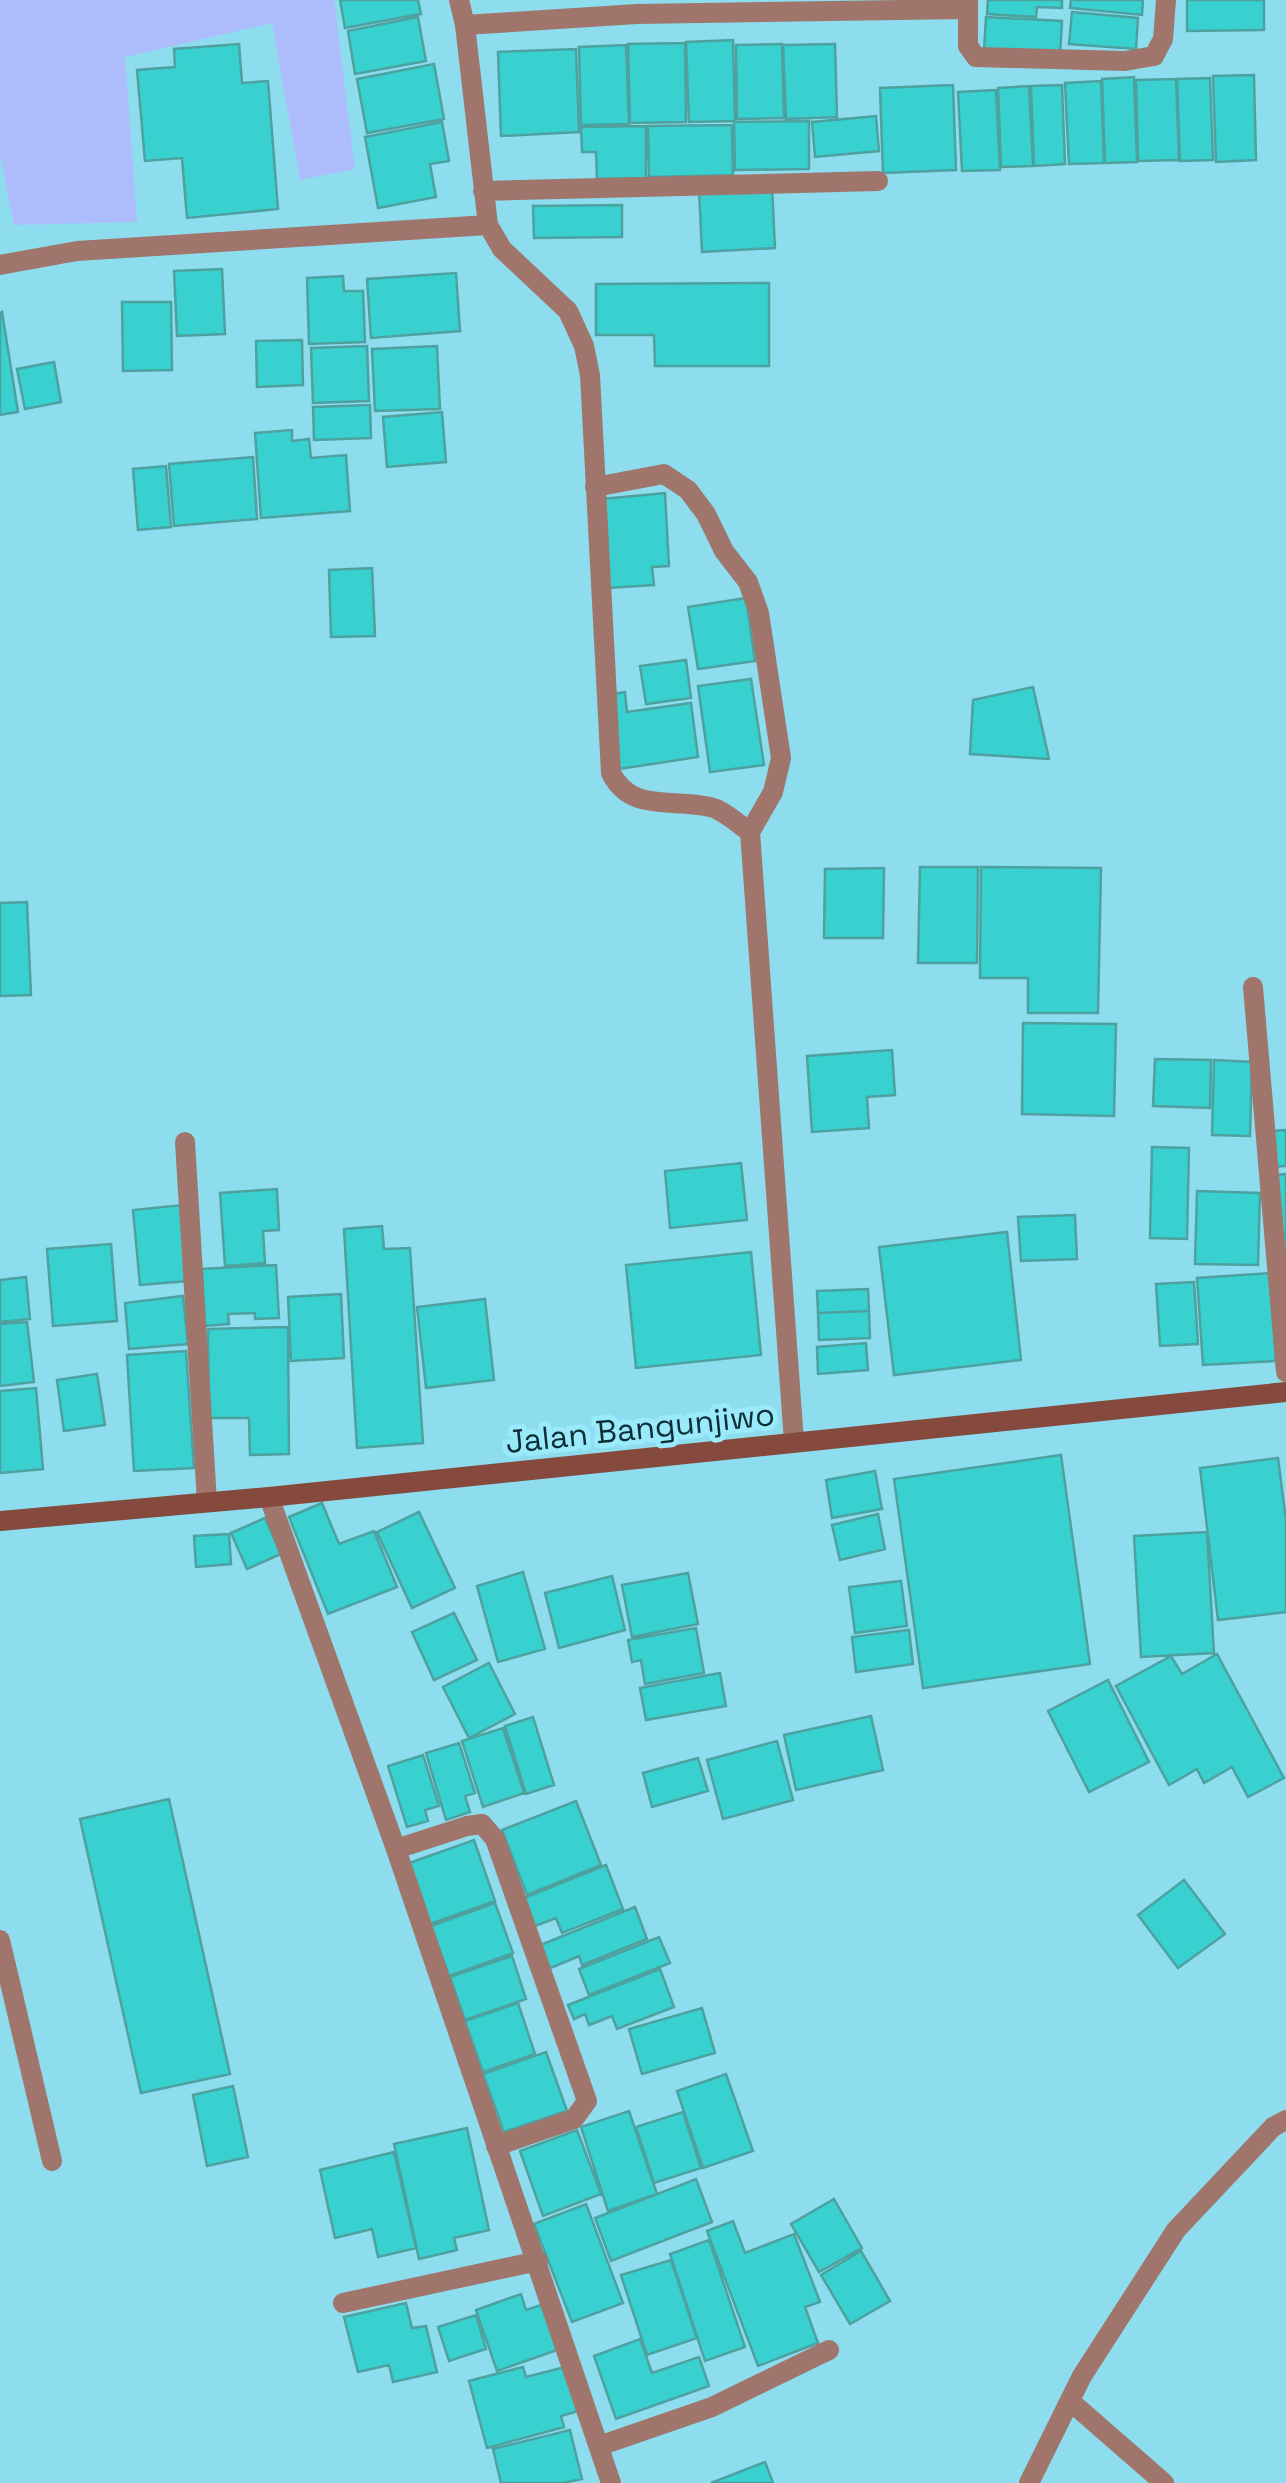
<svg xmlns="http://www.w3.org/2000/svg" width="1286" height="2483" viewBox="0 0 1286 2483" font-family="'Space Grotesk',sans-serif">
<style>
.green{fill:#adbdfc}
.building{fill:#38d1cf;stroke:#4da2a0;stroke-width:2.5}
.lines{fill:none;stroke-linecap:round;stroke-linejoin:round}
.lane{stroke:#a0766c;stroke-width:20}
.street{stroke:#a0766c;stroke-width:20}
.secondary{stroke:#854a3d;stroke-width:20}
.labels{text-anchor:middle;stroke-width:10;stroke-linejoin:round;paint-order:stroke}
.street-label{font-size:32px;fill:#0c2f36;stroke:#9aeafc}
</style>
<rect width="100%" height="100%" fill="#8dddef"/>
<path class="green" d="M0 0H334L355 169 300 180 272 23 125 57 137 222 14 225 0 155Z"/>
<path class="building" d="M340 0H418L421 14 345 28Z
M988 0H1062V8L1037 7 1036 17 987 14Z
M1071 0H1143L1142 15 1070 8Z
M1187 0H1264V30L1187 31Z
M1072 12 1138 18 1136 49 1069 44Z
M418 17 426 61 355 74 348 31Z
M986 17 1062 21 1060 55 984 51Z
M733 40 735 121 689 122 686 42Z
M685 43 686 122 630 123 628 44Z
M239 44 242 83 268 81 278 209 187 218 182 158 145 161 137 70 175 67 174 49Z
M782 44 784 118 737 119 736 45Z
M835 44 837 117 786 119 783 45Z
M626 45 629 124 581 125 579 47Z
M576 49 579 132 501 136 498 52Z
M434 64 444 119 367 133 357 79Z
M1254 75 1256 160 1216 162 1213 76Z
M1134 77 1137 162 1105 163 1102 79Z
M1210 78 1213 160 1180 161 1177 79Z
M1176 79 1179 160 1138 161 1136 80Z
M1101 81 1104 163 1069 164 1065 83Z
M953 85 956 170 883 173 880 88Z
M1062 85 1065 164 1034 166 1031 86Z
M1029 86 1033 166 1001 167 998 88Z
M996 90 1000 170 962 171 958 92Z
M876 116 879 151 815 157 812 122Z
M809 121V169L735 170 734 122Z
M442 122 449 161 430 164 436 197 378 208 365 137Z
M732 125 733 175 649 177 648 126Z
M646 126V178L597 179 596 152H582L581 127Z
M772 186 775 248 702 252 699 190Z
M622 205V237L534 238 533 206Z
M222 269 225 334 177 336 174 271Z
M456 273 460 331 371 338 367 279Z
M343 276 344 291H363L365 342 309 344 307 278Z
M769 283V366H655L654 335H596V284Z
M122 302H171L172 370 123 371Z
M2 312 18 412 0 415V313Z
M302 340 303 385 257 387 256 341Z
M367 346 369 401 313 403 311 348Z
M437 346 440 409 375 411 372 349Z
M54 362 61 402 25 409 17 369Z
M370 405 371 438 314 440 313 407Z
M442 412 446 462 387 467 383 417Z
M292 430V441L309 439 311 458 346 455 350 511 261 518 255 433Z
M253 457 257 519 174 526 169 464Z
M166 466 171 527 138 530 133 469Z
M665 493 669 566 652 567 654 585 608 588 602 499Z
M372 568 375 636 331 637 329 570Z
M746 598 755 661 698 669 688 607Z
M686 660 691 698 646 704 640 666Z
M751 679 764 765 710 772 698 686Z
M1033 687 1049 759 970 754 973 700Z
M625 692 627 712 691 703 698 757 619 769 608 695Z
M920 867H978L977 963H918Z
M981 867 1101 868 1098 1013H1028V978H980Z
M884 868 883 938H824L825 869Z
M27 902 31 995 0 996V903Z
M1023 1023 1116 1024 1114 1116 1022 1114Z
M892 1050 895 1095 867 1097 869 1128 812 1132 807 1056Z
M1155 1059 1211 1060 1210 1108 1153 1106Z
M1214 1060 1252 1062 1250 1136 1212 1135Z
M1286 1130V1166L1272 1167 1270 1131Z
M1152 1147 1189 1148 1187 1239 1150 1238Z
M741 1163 747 1220 670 1228 665 1171Z
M1286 1174V1255H1280L1275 1175Z
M277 1189 279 1230 263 1231 265 1263 225 1266 220 1193Z
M1197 1191 1260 1193 1258 1265 1195 1264Z
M182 1205 188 1281 140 1285 133 1210Z
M1075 1215 1077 1259 1021 1261 1018 1217Z
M382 1226 384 1249 410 1248 423 1443 357 1448 344 1229Z
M1007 1232 1021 1360 894 1375 879 1247Z
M111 1244 117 1321 53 1326 47 1249Z
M751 1252 761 1355 636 1368 626 1265Z
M276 1265 279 1318 255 1319V1313L228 1314 229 1324 204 1326 202 1269Z
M1271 1273 1276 1361 1203 1365 1197 1278Z
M26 1277 30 1319 0 1322V1280Z
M1194 1282 1198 1344 1160 1346 1156 1284Z
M868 1289 869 1311 818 1313 817 1291Z
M341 1294 344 1358 291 1361 288 1297Z
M183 1296 188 1344 129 1349 125 1303Z
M485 1299 494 1380 426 1388 417 1307Z
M869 1311 870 1338 819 1340 818 1313Z
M27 1322 34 1382 0 1386V1324Z
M288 1327 289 1454 250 1455 249 1418H209L208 1329Z
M866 1343 868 1370 818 1374 817 1347Z
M186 1351 194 1468 134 1471 127 1355Z
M97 1374 105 1425 64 1431 57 1380Z
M36 1388 43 1469 0 1473V1391Z
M1061 1455 1090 1664 923 1688 894 1479Z
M1278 1458 1286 1520V1612L1218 1620 1200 1468Z
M875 1471 882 1509 832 1518 826 1480Z
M322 1503 339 1544 374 1531 397 1587 328 1614 289 1517Z
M419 1512 455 1588 412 1608 377 1532Z
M878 1514 885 1549 840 1560 832 1525Z
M265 1518 281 1554 247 1569 231 1533Z
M1207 1532 1214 1653 1141 1657 1134 1536Z
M229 1534 231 1564 196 1567 194 1536Z
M523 1572 545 1649 498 1662 477 1586Z
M688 1573 698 1624 632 1637 622 1585Z
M612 1576 625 1630 559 1648 545 1593Z
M901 1581 907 1626 855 1633 849 1587Z
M454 1613 477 1660 434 1680 412 1632Z
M696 1628 704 1673 645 1684 641 1660 632 1662 628 1640Z
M909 1630 913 1664 856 1672 852 1637Z
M1217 1654 1284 1778 1248 1797 1232 1767 1204 1783 1197 1769 1169 1785 1116 1686 1171 1656 1182 1674Z
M489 1663 515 1714 469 1738 443 1687Z
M720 1673 726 1706 646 1720 640 1688Z
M1108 1680 1149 1762 1089 1792 1048 1711Z
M871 1716 883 1770 796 1790 784 1735Z
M533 1717 554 1785 526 1794 505 1726Z
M503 1728 524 1793 483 1807 462 1741Z
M777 1741 793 1800 723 1819 707 1760Z
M459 1743 475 1793 465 1796 470 1812 446 1820 426 1753Z
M423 1755 439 1806 425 1810 428 1821 407 1827 388 1766Z
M698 1758 708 1791 652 1807 643 1773Z
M169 1799 230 2074 141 2093 80 1819Z
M576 1801 601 1865 527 1895 502 1830Z
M474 1840 495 1901 430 1924 409 1863Z
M606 1865 623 1909 562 1933 556 1918 530 1928 519 1900Z
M1184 1880 1225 1934 1178 1968 1138 1915Z
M495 1903 513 1953 449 1976 431 1926Z
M635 1907 647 1939 582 1965 579 1956 548 1969 538 1946Z
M659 1937 670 1963 589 1995 579 1969Z
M512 1956 526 1999 465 2020 450 1977Z
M660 1969 674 2007 617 2029 612 2016 589 2025 585 2014 574 2019 568 2005Z
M518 2003 535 2054 483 2072 465 2021Z
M702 2008 715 2053 642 2074 629 2029Z
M546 2052 567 2111 504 2132 483 2074Z
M726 2074 753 2151 703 2168 677 2091Z
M233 2086 248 2157 207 2166 193 2095Z
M629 2111 657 2194 608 2211 581 2127Z
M683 2112 701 2168 654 2183 636 2127Z
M467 2128 489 2230 454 2238 457 2250 419 2259 394 2144Z
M577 2130 601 2194 543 2216 520 2151Z
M394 2152 416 2248 378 2257 372 2229 335 2238 320 2170Z
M696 2179 712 2222 611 2261 595 2218Z
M834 2199 862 2248 819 2272 791 2224Z
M586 2204 623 2303 572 2322 534 2224Z
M733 2221 745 2253 794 2234 820 2302 805 2307 818 2343 758 2366 707 2231Z
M709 2240 745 2347 705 2361 670 2254Z
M861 2251 890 2301 850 2324 821 2275Z
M671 2260 697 2338 647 2355 621 2275Z
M521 2294 526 2310 547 2303 563 2348 497 2371 476 2310Z
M406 2303 412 2328 426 2326 437 2372 393 2382 389 2365 358 2372 344 2317Z
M476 2315 486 2349 449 2361 438 2327Z
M640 2339 652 2373 699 2357 709 2386 616 2419 594 2356Z
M569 2366 582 2410 561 2416 564 2427 487 2448 469 2381 523 2367 526 2377Z
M570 2430 582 2479 563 2483H501L493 2449Z
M765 2462 773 2483H711Z"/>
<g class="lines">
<path class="lane" d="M488 225 502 249 568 311 584 346 590 375 611 773C631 813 672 798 710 807 724 810 738 824 750 832L794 1442
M595 487 664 474 688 490 706 514 724 551 748 582 759 613 781 758 773 792 750 832
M396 1849 467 1826 482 1824 495 1839 587 2101 574 2119 496 2146
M0 1940 52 2161
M343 2303 538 2261
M599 2446 712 2407 829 2350"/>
<path class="street" d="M459 0 465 25
M968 0V46L976 57 1125 61 1154 56 1163 39 1166 0
M483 191 878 181
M0 265 77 251 488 225 465 25 637 14 967 9
M1253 987 1286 1372
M185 1142 207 1502
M269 1497 396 1849 611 2483
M1070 2401 1164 2483
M1029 2483 1082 2376 1176 2230 1273 2127 1286 2120"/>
<path class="secondary" d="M0 1521 269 1497 1286 1392"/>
</g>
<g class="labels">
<g class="street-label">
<text transform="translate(640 1428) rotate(-6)" y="11">Jalan Bangunjiwo</text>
</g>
</g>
</svg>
